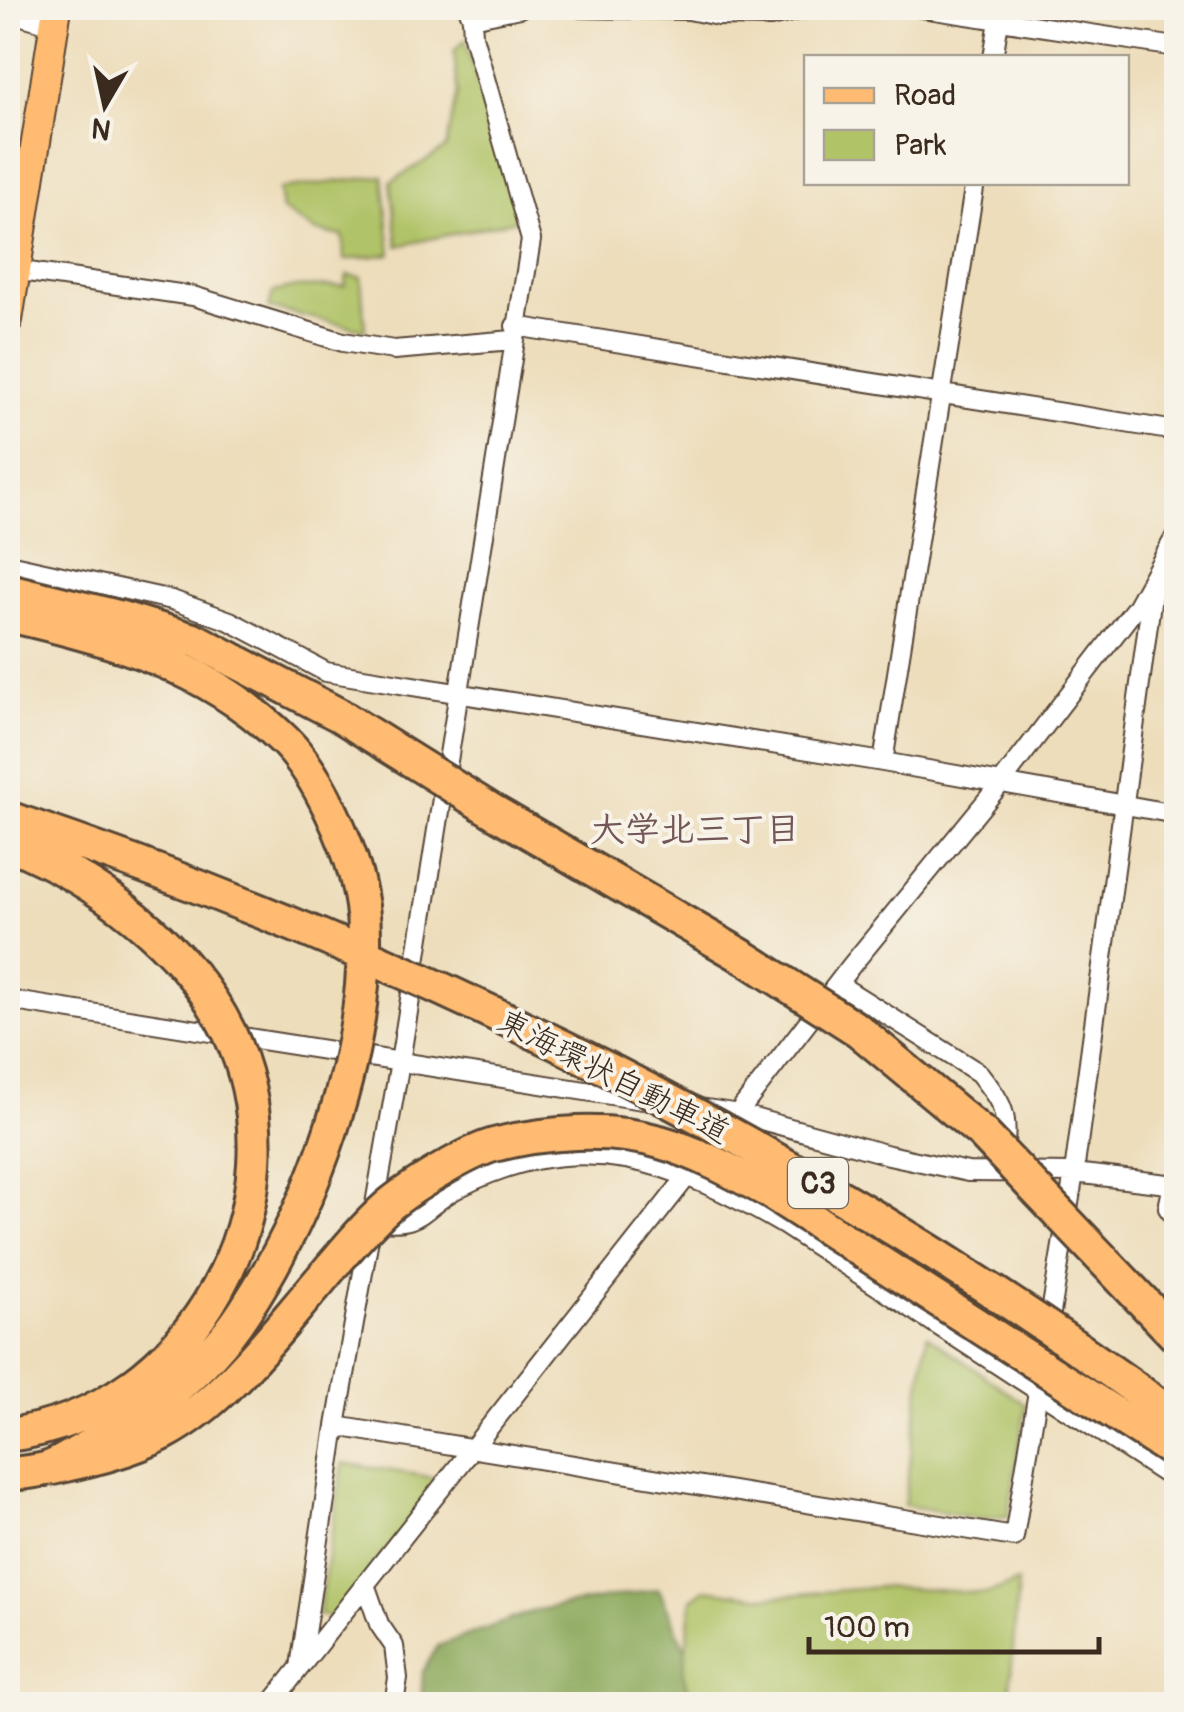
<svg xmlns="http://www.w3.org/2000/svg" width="1184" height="1712" viewBox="0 0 1184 1712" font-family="Pangolin,'Klee One',sans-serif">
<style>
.green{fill:#b0c367;stroke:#767642;stroke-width:2.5}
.forest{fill:#8ca95c;stroke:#646a3d;stroke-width:2.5}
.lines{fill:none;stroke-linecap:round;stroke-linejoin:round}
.street-casing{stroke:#564536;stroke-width:22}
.primary-casing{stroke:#564536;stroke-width:32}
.street{stroke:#fff;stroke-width:18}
.primary{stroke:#ffbb71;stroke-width:28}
.highway-bridge-casing{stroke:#564536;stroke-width:38;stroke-linecap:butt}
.highway-bridge{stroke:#ffbb71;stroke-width:32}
.labels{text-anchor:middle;stroke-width:8;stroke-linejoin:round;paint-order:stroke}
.shield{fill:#f7f3e8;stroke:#73665b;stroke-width:2.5}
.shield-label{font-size:30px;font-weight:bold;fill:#3b2a1e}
.street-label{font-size:32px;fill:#3b2a1e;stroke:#f7f3e8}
.neighbourhood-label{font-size:35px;font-weight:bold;fill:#725658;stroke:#f7f3e8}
</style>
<rect width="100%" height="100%" fill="#f7f3e8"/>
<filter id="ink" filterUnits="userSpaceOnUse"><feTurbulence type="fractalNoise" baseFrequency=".01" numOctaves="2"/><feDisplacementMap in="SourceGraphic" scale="20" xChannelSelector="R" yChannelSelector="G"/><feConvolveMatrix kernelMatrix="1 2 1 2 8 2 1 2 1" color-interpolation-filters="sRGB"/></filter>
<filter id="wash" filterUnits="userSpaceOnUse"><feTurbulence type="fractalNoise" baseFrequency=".0048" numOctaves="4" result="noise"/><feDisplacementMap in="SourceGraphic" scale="40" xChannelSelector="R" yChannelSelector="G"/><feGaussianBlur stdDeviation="2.25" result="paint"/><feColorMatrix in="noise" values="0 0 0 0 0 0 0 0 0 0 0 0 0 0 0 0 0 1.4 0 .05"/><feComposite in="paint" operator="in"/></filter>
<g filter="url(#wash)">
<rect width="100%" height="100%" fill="#edddbb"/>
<path class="green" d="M465 40 521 219 398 246 391 182 446 148 458 93 454 51Z
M383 176 391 254 344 260 343 236 315 231 282 210 279 189Z
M347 275 361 277 365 330 269 308 273 292 297 287 345 286Z
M927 1335 1026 1405 1008 1516 982 1519 904 1505Z
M343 1463 442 1479 334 1617 318 1615Z
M1018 1582 1009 1704C986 1704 962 1706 939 1704 919 1703 897 1699 877 1700 824 1703 732 1712 687 1688L683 1674 692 1599 705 1589 766 1597 880 1587 987 1593Z"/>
<path class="forest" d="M659 1589 686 1650 683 1674 687 1688 699 1696 732 1704H421L423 1671 438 1646 537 1610Z"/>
</g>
<g filter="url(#ink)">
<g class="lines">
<g class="street-casing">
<path id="street" d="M581 8 689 10 718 16 770 17 807 8
M921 8 1176 47
M8 12 54 25
M472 18 520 8
M993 58 1001 8
M8 269 193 296 343 342 394 350 513 340
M515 326 1176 431
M8 564 172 600 230 621 326 672 883 762 1176 814
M883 762 975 182
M838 984 979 1073C1006 1108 1008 1113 1004 1157
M8 1000 649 1101
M700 1108 739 1114 889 1155 968 1172 1074 1173 1176 1185
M721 1135 851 966 1001 783 1136 607 1176 535
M1173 1184 1168 1208 1176 1219
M373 1220C425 1228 419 1208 460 1187 580 1125 676 1162 784 1225L1176 1481
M336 1426 1014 1537 1074 1173 1154 580
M366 1587 379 1624 394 1646 398 1678 394 1704
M300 1667 336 1426 400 1062 531 240 473 36 472 18 468 8
M271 1704 704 1155"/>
</g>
<g class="primary-casing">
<path id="primary" d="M8 320 57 8"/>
</g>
<use href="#street" class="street"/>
<use href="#primary" class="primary"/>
<g class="highway-bridge-casing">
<path id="highway-bridge" d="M8 590 118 617 197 641 339 715 491 810 747 959 858 1030 983 1134 1176 1336
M8 615C110 638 208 665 285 741 305 761 319 786 331 811 349 848 364 891 364 934 366 1060 313 1207 244 1312 205 1372 142 1419 79 1452 68 1458 57 1466 45 1469 33 1472 20 1473 8 1474
M8 818C424 958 822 1158 1176 1418
M8 843C96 879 186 944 229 1032 309 1201 192 1412 8 1435
M48 1469C88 1460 127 1452 164 1433 223 1402 269 1340 311 1291 336 1262 360 1231 388 1206 409 1188 468 1152 494 1145 545 1132 608 1127 660 1142 699 1153 735 1173 770 1192L1176 1453"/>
</g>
<use href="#highway-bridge" class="highway-bridge"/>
</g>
</g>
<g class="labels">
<rect class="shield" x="788" y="1158" width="60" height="50" rx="8"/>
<g class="shield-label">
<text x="818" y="1193">C3</text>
</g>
<g class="street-label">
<text transform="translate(614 1076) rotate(27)" y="11">東海環状自動車道</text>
</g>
<g class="neighbourhood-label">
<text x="695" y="841">大学北三丁目</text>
</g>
</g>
<rect width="1184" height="1712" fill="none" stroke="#f7f3e8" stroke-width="40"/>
<rect x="804" y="55" width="325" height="130" fill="#f7f3e8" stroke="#aca397" stroke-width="2.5"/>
<rect x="824" y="88" width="50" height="15" fill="#ffbb71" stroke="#aca397" stroke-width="2.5"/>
<text x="894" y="105" font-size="30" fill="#3b2a1e">Road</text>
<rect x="824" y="130" width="50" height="30" fill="#b0c367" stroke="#aca397" stroke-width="2.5"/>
<text x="894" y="155" font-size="30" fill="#3b2a1e">Park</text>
<g transform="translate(105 105) rotate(189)" stroke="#f7f3e8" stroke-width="8" paint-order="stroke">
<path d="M0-8L18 38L0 25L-18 38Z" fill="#3b2a1e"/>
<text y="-15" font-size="28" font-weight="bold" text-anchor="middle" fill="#3b2a1e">N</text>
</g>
<path d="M809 1637v15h290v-15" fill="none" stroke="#3b2a1e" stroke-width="5"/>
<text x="824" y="1637" font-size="30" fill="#3b2a1e" stroke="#f7f3e8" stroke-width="8" paint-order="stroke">100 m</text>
</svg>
